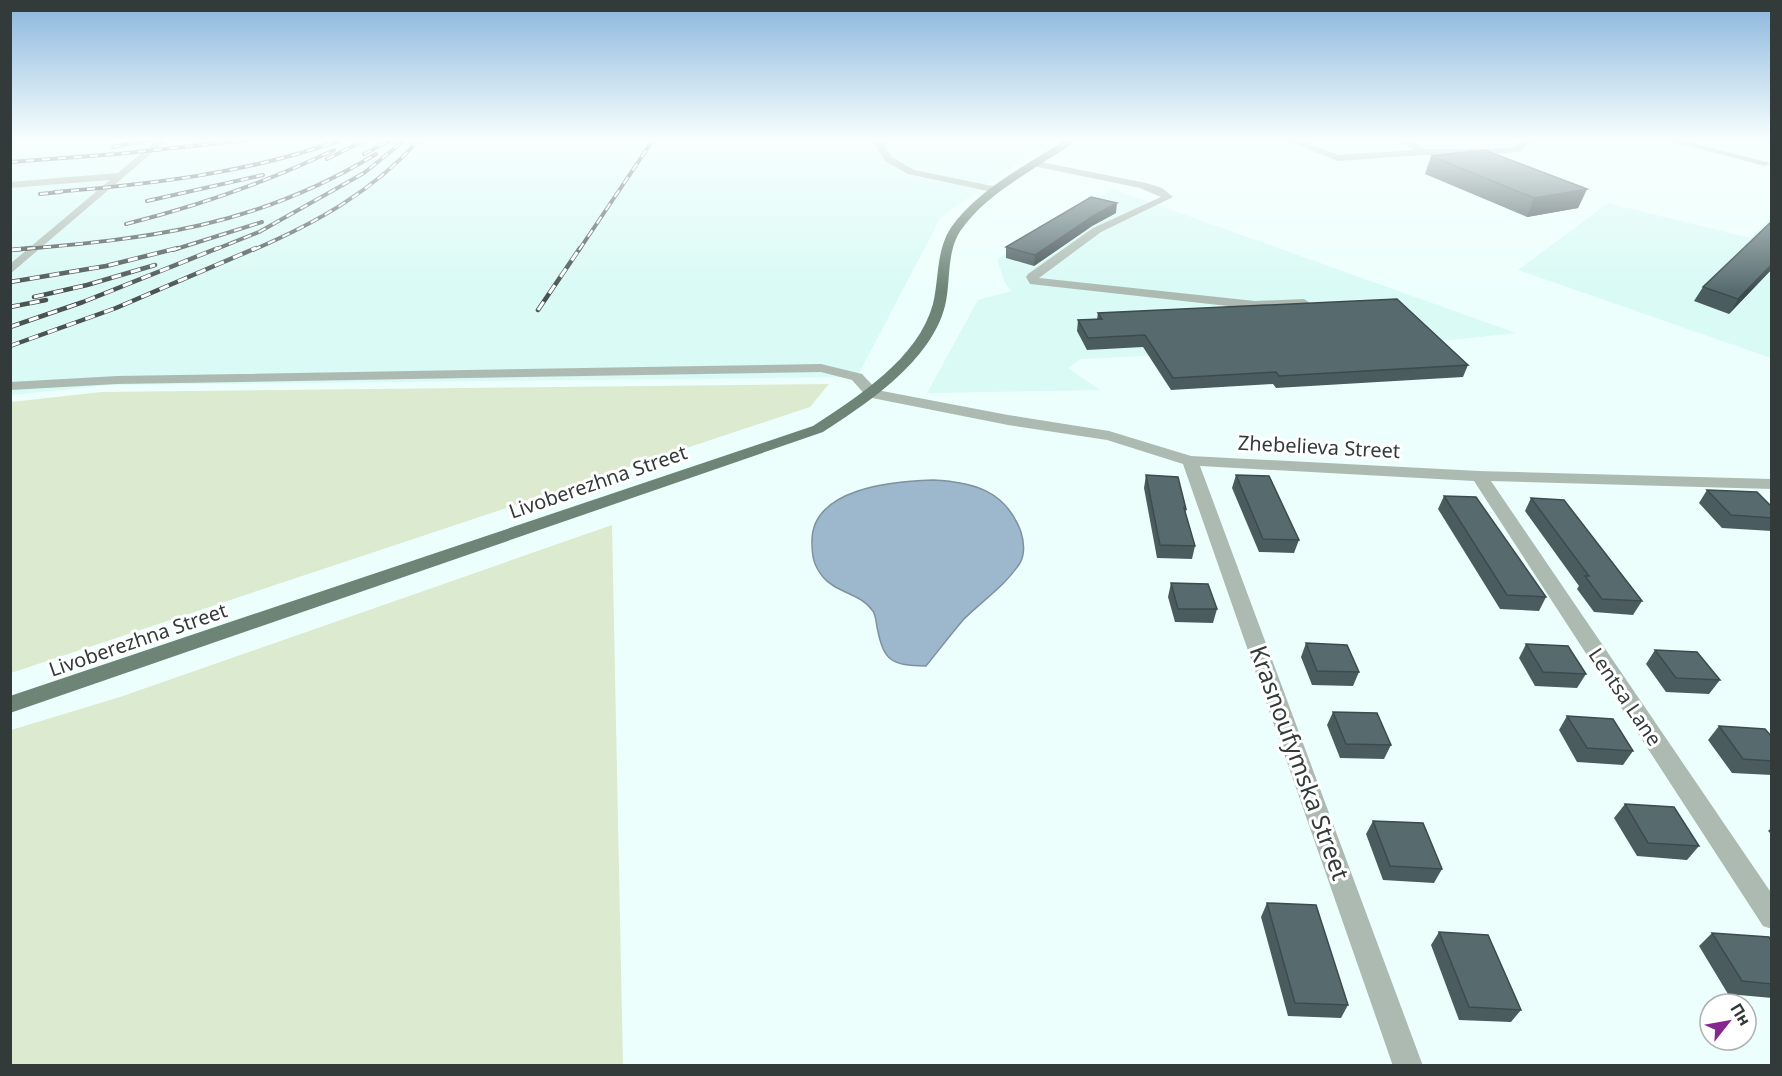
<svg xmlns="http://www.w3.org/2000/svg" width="1782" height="1076" viewBox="0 0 1782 1076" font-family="'Noto Sans',sans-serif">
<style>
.built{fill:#d9faf5}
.green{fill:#dcebd0}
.water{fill:#9db7cc;stroke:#7d92a0;stroke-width:1.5}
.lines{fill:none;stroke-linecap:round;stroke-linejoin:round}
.minor{fill:#adbab2;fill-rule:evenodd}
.major{fill:#6d8476;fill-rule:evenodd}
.rail-far1-casing{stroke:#495351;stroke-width:4}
.rail-casing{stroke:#495351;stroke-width:4.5}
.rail-far1{stroke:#fff;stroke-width:2;stroke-dasharray:8;stroke-linecap:butt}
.rail{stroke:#fff;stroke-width:3;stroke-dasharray:10;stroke-linecap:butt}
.wall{fill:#4b5c5f}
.shaded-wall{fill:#3d4b4e}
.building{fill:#576b6f;stroke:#3d4b4e;stroke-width:1.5}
.labels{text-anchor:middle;stroke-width:6;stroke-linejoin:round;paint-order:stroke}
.street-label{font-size:20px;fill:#323b3a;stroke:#fff}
.near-street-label{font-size:24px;fill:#323b3a;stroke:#fff}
</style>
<rect width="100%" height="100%" fill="#edfffc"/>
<path class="built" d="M10 140H1051L941 217 857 377 110 385 11 395Z
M1113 189 1516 333 1432 342 1081 359 1068 368 1100 390 927 393 978 300 1012 291 1005 283 997 259Z
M1608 203 1750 238 1771 218V358L1518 270Z"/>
<path class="green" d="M829 384 810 407 11 673V402L101 392Z
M612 525 623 1065H11V730L120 697Z"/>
<path class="water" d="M933 480C974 482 1006 491 1021 532 1024 542 1025 554 1020 563 1006 585 982 601 964 619 951 634 939 650 926 666 891 665 884 662 877 627 876 622 876 614 872 610 860 593 836 593 823 577 814 566 812 557 812 543 810 488 894 481 933 480Z"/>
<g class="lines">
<path class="minor" d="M157 140H167L10 274V264L110 180 10 188V182L118 173Z
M872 140H880L892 157 914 170 997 187 1002 190 997 193 908 174 885 161Z
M1285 140H1298L1339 155 1413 150 1400 140H1410L1424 149H1491L1514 147 1523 140H1533L1520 151 1491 155H1422L1338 161Z
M1665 140H1681L1770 163 1765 166Z
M1036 161 1146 183 1162 188 1173 197 1101 232 1039 278 1255 301 1304 299 1310 303 1304 307 1255 309 1030 284 1026 277 1028 274 1093 228 1161 197 1140 188 1033 166 1031 164Z
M821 364 862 374 877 390 1008 415 1109 431 1191 456 1479 471 1772 479V489L1491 481 1772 894V929L1763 926 1474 481 1200 466 1423 1066H1393L1183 464 1107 440 1008 425 867 397 852 380 821 372 117 384 10 390V382L117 376Z"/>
<path class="major" d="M1065 140H1076C1066 149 1053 156 1042 163 1013 182 981 201 961 230 946 252 951 281 945 306 931 361 868 403 823 432L10 713V696L813 426C857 397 918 359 933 304 939 279 936 252 950 229 977 189 1026 166 1065 140Z"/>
<g class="rail-far1-casing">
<path id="rail-far1" d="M113 147 148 140
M364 154 391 140
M327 159 365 140
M10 162 117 154 249 140
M55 192C153 184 248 173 341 140
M40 194 61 192
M147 201 263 175
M126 224C198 206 267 182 334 150
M11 250C148 239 256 227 376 154
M173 250 262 222
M214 250 259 232 364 173 405 140
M253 250C316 223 372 192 419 140
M579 250 653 140"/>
</g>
<g class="rail-casing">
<path id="rail" d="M11 250 31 248
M10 282 106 266 178 248
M34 297 87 285 155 265
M10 307 46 300
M538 310 580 248
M10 327 83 302 218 248
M10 346 116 308 256 248"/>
</g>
<use href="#rail-far1" class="rail-far1"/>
<use href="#rail" class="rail"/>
</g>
<path class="wall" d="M1431 156 1587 189 1578 208 1527 217 1425 174Z
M1116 213 1092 226 1034 266 1006 258V247Z
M1772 221V269L1729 314 1694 301 1703 287Z
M1098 313 1468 365 1463 377 1276 388 1273 384 1171 390 1143 347 1087 350 1077 331 1078 320 1097 319Z
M1146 475 1186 509 1185 513 1195 546 1192 559 1157 558 1144 488Z
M1236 475 1299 540 1294 553 1259 552 1232 488Z
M1707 490 1772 507V531L1722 528 1699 503Z
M1444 496 1546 597 1539 611 1500 609 1438 509Z
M1531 498 1642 601 1633 615 1594 612 1577 589 1579 586 1525 511Z
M1171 583 1217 609 1213 623 1175 622 1168 597Z
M1306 643 1359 672 1353 686 1312 685 1301 657Z
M1526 644 1586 674 1577 688 1535 686 1519 658Z
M1655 650 1720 680 1709 694 1666 692 1646 664Z
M1333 712 1391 745 1384 759 1340 758 1327 725Z
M1567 716 1633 751 1623 765 1577 762 1559 730Z
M1719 726 1772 737V775L1732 773 1708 740Z
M1625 804 1699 846 1687 860 1637 856 1614 818Z
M1373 821 1442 869 1434 883 1383 880 1366 834Z
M1772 827V835L1768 831Z
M1267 903 1348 1005 1341 1018 1288 1016 1261 917Z
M1439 932 1521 1010 1511 1022 1459 1020 1431 945Z
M1712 933 1772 942V998L1728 994 1699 946Z"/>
<path class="shaded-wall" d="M1587 189 1578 208 1527 217 1534 198Z
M1117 203 1116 213 1092 226 1034 266 1035 255 1093 216Z
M1772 264V269L1729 314 1738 299Z"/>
<path class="building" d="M1484 150 1587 189 1534 198 1431 156Z
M1091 197 1117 203 1093 216 1035 255 1006 247Z
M1772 221V264L1738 299 1703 287Z
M1397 299 1468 365 1279 376 1276 372 1173 378 1145 335 1088 338 1078 320 1102 319 1098 313Z
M1146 475 1178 477 1186 509 1184 508 1195 546 1160 545Z
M1236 475 1269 476 1299 540 1263 539Z
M1707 490 1757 492 1772 507V518L1731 515Z
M1444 496 1476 497 1546 597 1507 595Z
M1531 498 1564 500 1642 601 1602 599 1585 576H1589Z
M1171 583 1208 584 1217 609H1178Z
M1306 643 1347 645 1359 672 1317 671Z
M1526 644 1568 646 1586 674 1543 672Z
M1655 650 1697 652 1720 680 1676 678Z
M1333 712 1377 713 1391 745 1346 744Z
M1567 716 1613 719 1633 751 1587 748Z
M1719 726 1765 729 1772 737V761L1743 759Z
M1625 804 1674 807 1699 846 1648 843Z
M1373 821 1423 823 1442 869 1390 866Z
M1267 903 1316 905 1348 1005 1295 1003Z
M1439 932 1488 935 1521 1010 1469 1007Z
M1712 933 1769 937 1772 942V984L1742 981Z"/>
<linearGradient id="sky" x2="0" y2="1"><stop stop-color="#8ab5dd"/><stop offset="0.48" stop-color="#f7fffe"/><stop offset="1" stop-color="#f7fffe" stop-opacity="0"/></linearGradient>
<rect width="1782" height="291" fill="url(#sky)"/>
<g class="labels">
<g class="street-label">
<text transform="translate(1319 447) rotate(3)" y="7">Zhebelieva Street</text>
<text transform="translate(598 482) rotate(-19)" y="7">Livoberezhna Street</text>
<text transform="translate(138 640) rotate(-19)" y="7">Livoberezhna Street</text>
<text transform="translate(1625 697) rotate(56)" y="7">Lentsa Lane</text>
</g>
<g class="near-street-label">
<text transform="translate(1299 763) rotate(70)" y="8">Krasnoufymska Street</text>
</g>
</g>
<rect width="1782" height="1076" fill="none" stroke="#323b3a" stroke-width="24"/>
<g transform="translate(1728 1022) rotate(59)"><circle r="28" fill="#ffffff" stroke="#adb1b0" stroke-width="1.5"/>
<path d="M0-4.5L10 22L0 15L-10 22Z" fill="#86268f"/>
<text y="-9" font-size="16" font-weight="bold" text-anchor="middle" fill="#323b3a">Пн</text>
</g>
</svg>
